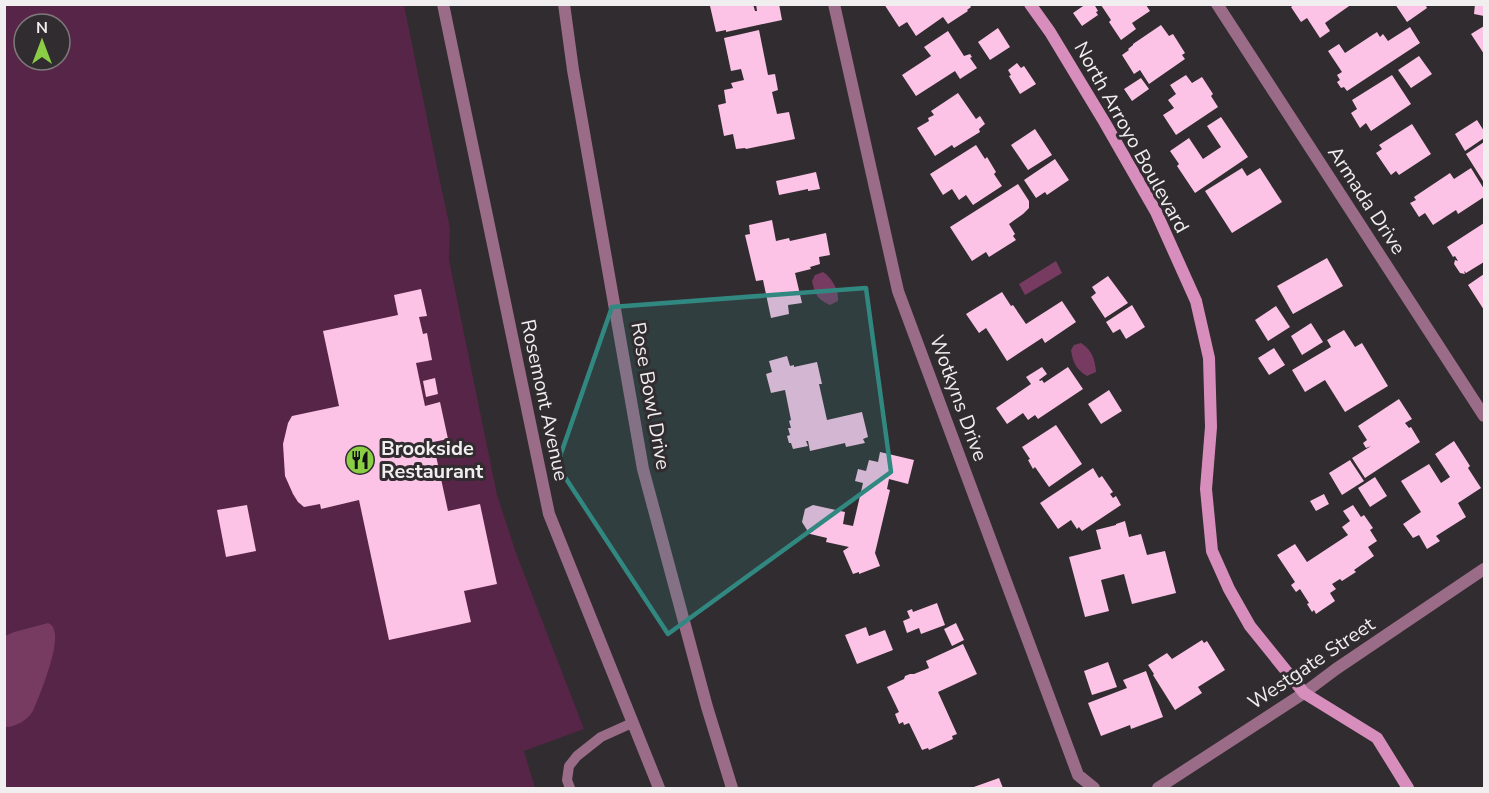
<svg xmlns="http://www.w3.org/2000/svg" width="1489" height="793" viewBox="0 0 1489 793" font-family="'Nunito Sans',sans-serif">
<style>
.green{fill:#572547;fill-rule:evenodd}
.water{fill:#773b62}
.building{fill:#fcc3e6}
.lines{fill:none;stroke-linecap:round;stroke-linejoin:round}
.lane{stroke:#9a6c88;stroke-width:10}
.street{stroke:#9a6c88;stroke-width:12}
.secondary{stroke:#d88ebc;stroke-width:12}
.marked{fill:#318881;fill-opacity:0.2;stroke:#318881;stroke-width:4.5;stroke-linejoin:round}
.labels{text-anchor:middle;stroke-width:6;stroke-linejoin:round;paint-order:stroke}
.street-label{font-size:20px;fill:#f1eeef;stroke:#312c2f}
.poi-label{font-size:20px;font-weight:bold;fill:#f1eeef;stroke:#312c2f;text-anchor:start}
</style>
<rect width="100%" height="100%" fill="#312c2f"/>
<path class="green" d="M5 5H404L438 172 450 228 449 260 497 495 516 553 584 729 524 751 535 788H5ZM24 24H60V60H24Z"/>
<path class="water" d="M1056 261 1062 273 1025 295 1019 284Z
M823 272C832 278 839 290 838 301L830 305C817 299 815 294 812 281L815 275Z
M1081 343C1092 350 1095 359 1096 372L1087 376C1076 369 1073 363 1071 350L1074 345Z
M48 623C52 625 53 626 54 630 60 646 40 695 33 711 27 721 15 727 5 727V636L14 632Z"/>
<path class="building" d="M716 4H753L755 11H757L756 4H779L782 20 726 32V30L716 32 710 6Z
M884 4H969L971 7 967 10 968 11 948 24 943 17 916 36 907 22 899 27Z
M1086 4H1094L1098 11 1096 12 1098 15 1082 26 1073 13Z
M1295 4H1352L1325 23 1330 31 1320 38 1307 18 1301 22 1291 7Z
M1395 4H1425L1427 8 1407 22Z
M1475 4H1484V16L1474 14Z
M1101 5H1146L1150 11 1132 23 1136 29 1121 40 1109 22 1111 20Z
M1161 25 1169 36 1173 34 1185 53 1182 55 1185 59 1149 84 1140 70 1134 74 1122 55 1129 50 1128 49 1133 45V44Z
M1484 26V54L1471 34Z
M1410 27 1420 43 1347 91 1344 87 1341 88 1337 82 1340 80 1337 75 1342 72 1328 51 1339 44 1345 53 1377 32 1380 37 1383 34 1388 41Z
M998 28 1010 47 990 60 978 42Z
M759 30 768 75 775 74 778 90 772 92 777 114 789 112 795 139 746 149 745 148 736 149 733 134 724 136 718 105 726 103 724 90 733 88 731 83 744 80 741 69 731 71 724 38Z
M948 31 964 56 970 54 972 57 970 58 977 68 960 79 955 71 916 96 902 75 931 56 924 47Z
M1419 56 1432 74 1411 88 1398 70Z
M1017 63 1021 68 1024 66 1036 84 1020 94 1009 76 1011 75 1008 70Z
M1186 75 1192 83 1202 77 1213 94 1211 96 1218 107 1176 135 1163 115 1174 108 1168 100 1176 94 1170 85Z
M1392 75 1411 104 1371 131 1366 123 1360 128 1351 113 1357 109 1352 100Z
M1141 78 1149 89 1132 101 1124 89Z
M958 93 976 119 980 116 985 124 979 129 980 132 954 148 952 145 935 156 917 128 929 121 928 118 934 115 931 111Z
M1221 117 1248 157 1195 193 1177 166 1179 164 1170 151 1189 138 1203 159 1221 147 1207 126Z
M1477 120 1484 131V138L1465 151 1455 134Z
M1412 124 1431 154 1399 175 1396 171 1391 175 1376 153 1382 149 1379 145Z
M1035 129 1052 155 1028 170 1011 145Z
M1484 142V180L1483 181 1466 154Z
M976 145 985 159 987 157 996 172 994 174 1002 186 973 205 966 195 959 200 952 189 943 195 930 174Z
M1055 159 1069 180 1047 195 1045 192 1036 198 1024 180Z
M1242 168 1247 176 1260 168 1282 202 1232 233 1205 191Z
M1471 168 1484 189V197L1458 214 1456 210 1433 225 1425 213 1419 217 1410 203 1416 200 1414 197 1450 173 1454 179Z
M816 172 820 189 808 191V189L779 195 776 181Z
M1018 184 1029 201V208L1023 214 1009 224 1015 234 1013 236 1016 240 989 257 986 252 972 261 950 227Z
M772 220 776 241 789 238 790 241 826 233 830 255 819 257 820 264 810 267 811 269 795 273 802 303 788 305 789 314 771 318 763 280 756 281 745 235 750 234 749 225Z
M1484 223V262L1466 273 1464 271 1465 274 1460 273 1454 264 1455 260 1458 261 1455 256 1453 257 1447 247Z
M1327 258 1343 286 1293 314 1277 286Z
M1484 274V310L1468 285Z
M1108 276 1128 303 1105 318 1091 297 1096 293 1092 287Z
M421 289 427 316 419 317 423 334 427 333 432 360 416 363 425 406 440 402 448 439 433 442 448 511 480 504 497 584 464 591 471 622 389 640 359 500 321 509 320 504 304 507 298 502 293 494 285 476 283 444 288 423 292 416 339 406 323 331 398 315 394 295Z
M1002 292 1011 306 1013 305 1026 324 1062 301 1076 322 1045 343 1042 338 1007 361 986 328 979 333 966 314Z
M1132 305 1145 327 1126 339 1120 329 1113 333 1106 322Z
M1276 306 1290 327 1268 341 1255 320Z
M1311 323 1323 342 1302 355 1291 336Z
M1344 330 1355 347 1362 343 1388 386 1345 412 1325 380 1305 392 1292 370 1331 347 1327 340Z
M1274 348 1285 365 1269 375 1258 358Z
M787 356 790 366 794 365V367L817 362 822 384H819L827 420 862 412 868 437 863 439 865 443 846 447 845 443 810 451 808 441H806L808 446 793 449 791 443H789L787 436 790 435 788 428H791L789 421 791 420 785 390 771 393 766 374 772 372 769 361Z
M1042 367 1047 374 1039 380 1040 381 1042 380 1044 383 1068 367 1083 389 1038 419 1035 415 1028 420 1023 413 1007 424 996 408 1031 384 1026 377Z
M435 378 438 394 426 397 423 381Z
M1109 390 1122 411 1101 424 1088 404Z
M1399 399 1412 419 1405 423 1409 428 1411 427 1420 442 1365 478 1352 458 1371 446 1366 448 1363 443 1367 440 1358 426Z
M1056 425 1082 464 1049 487 1035 467 1033 469 1028 460 1030 459 1022 447Z
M1454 441 1470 466 1468 468 1481 488 1458 503 1466 517 1436 536 1440 541 1427 549 1419 535 1413 538 1403 524 1421 512 1401 481 1429 464 1441 483 1450 477 1435 454Z
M880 452 914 460 908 484 889 479 887 489 890 490 875 553 880 566 859 574V572L853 574 843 551 849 547 826 542 827 538 806 533 807 530 802 522 805 509 813 505 845 512 843 524 853 526 863 483 855 481 858 469 866 471 869 460 878 462Z
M1350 460 1364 481 1342 495 1329 473Z
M1093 468 1099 478 1102 476 1113 492 1110 494 1113 498 1116 496 1121 505 1082 531 1079 527 1077 529 1071 520 1058 529 1040 503Z
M1375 477 1387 496 1370 507 1358 488Z
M1324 494 1329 504 1316 511 1310 501Z
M247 505 256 551 226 557 217 510Z
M1353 505 1361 517 1364 515 1373 528 1370 530 1377 541 1368 547 1374 556 1354 570 1356 572 1342 581 1340 579 1332 584 1336 589 1330 593 1335 601 1316 614 1314 610 1312 612 1307 604 1309 603 1300 589 1296 592 1291 585 1295 582 1277 555 1295 544 1307 562 1348 535 1342 527 1350 521 1343 511Z
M1125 521 1129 537 1141 534 1147 555 1165 551 1176 593 1132 604 1124 574 1101 580 1109 611 1085 617 1069 557 1101 549 1096 530 1116 525V524Z
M937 603 945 625 921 634 919 628 907 633 903 621 910 618 907 611 912 609 913 612Z
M956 623 964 640 952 646 944 629Z
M866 627 869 636 885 630 893 650 857 664 845 635Z
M1202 640 1204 643 1207 641 1225 670 1198 687 1202 693 1175 710 1153 675 1154 674 1148 665 1167 653 1172 659Z
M963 644 977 674 938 692 957 734 952 736 953 739 929 750 928 748 922 750 909 723 904 725 903 722 899 724 895 714 899 712 887 687 904 679 905 676 910 674H914L929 668 926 661Z
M1108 662 1117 687 1092 695 1084 671Z
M1146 671 1163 717 1131 729 1130 725 1101 736 1088 703 1127 688 1123 680Z
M999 778 1003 788H971Z"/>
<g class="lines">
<path class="lane" d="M570 788 567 780 569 766 577 756 601 737 632 723"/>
<path class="street" d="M443 4 549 514 659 788
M564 4 573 70 643 469 707 707 732 788
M834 4 898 291 1078 775 1094 788
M1217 4 1484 416
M1158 788 1304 693 1336 669 1484 569"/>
<path class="secondary" d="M1030 4 1050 32 1105 123 1156 212 1196 301 1209 358 1211 427 1206 489 1212 551 1229 589 1250 626 1304 693 1377 738 1408 788"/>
</g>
<path class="marked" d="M866 288 891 472 668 634 557 465 612 307Z"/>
<defs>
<g id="restaurant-disc" transform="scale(1.5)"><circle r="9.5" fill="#8bce46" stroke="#312c2f"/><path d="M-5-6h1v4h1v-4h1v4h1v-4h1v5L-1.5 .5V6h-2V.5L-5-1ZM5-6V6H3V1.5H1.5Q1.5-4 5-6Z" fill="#111"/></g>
</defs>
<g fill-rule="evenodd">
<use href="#restaurant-disc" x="360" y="460"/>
</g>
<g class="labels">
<g class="street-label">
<text transform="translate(1132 137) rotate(61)" y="7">North Arroyo Boulevard</text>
<text transform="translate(1367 200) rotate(57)" y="7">Armada Drive</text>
<text transform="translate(651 396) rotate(80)" y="7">Rose Bowl Drive</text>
<text transform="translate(959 398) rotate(70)" y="7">Wotkyns Drive</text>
<text transform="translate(545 400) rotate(78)" y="7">Rosemont Avenue</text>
<text transform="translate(1311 663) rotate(-34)" y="7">Westgate Street</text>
</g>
<g class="poi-label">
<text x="381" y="455">Brookside<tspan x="381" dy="23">Restaurant</tspan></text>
</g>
</g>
<rect width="1489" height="793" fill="none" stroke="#f1eeef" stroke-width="12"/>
<g transform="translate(42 42)"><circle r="28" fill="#312c2f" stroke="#7e7a7c" stroke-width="1.5"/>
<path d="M0-4.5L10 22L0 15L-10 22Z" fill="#8bce46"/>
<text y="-9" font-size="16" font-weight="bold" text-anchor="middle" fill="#f1eeef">N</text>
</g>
</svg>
